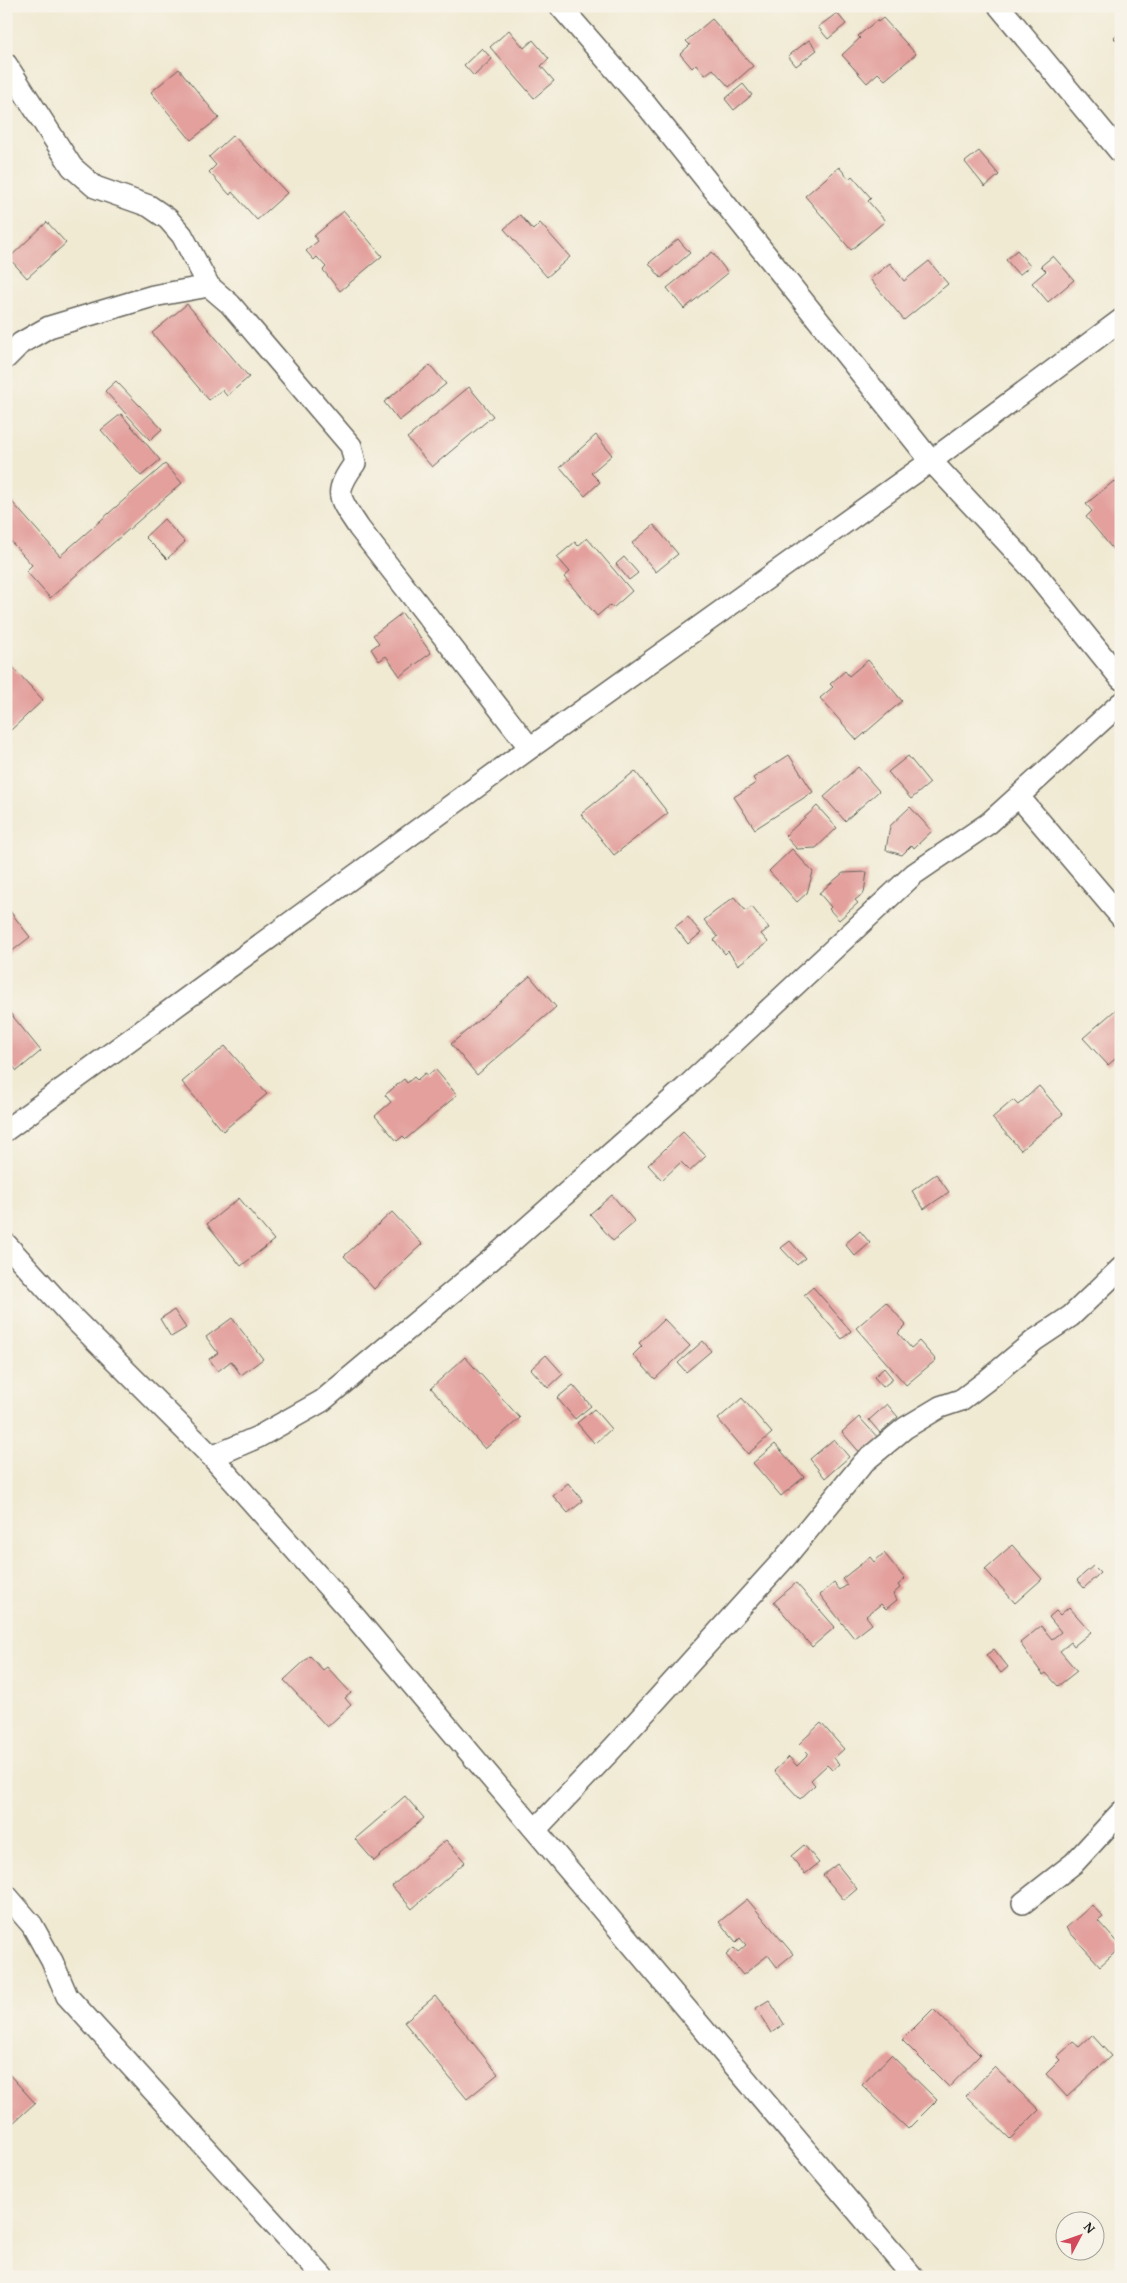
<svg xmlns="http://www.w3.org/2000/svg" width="1127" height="2283" viewBox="0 0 1127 2283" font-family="'Gentium Book Plus',serif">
  <rect width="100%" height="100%" fill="#f7f3e8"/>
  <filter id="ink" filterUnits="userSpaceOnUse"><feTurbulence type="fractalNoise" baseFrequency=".02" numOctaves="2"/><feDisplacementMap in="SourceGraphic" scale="10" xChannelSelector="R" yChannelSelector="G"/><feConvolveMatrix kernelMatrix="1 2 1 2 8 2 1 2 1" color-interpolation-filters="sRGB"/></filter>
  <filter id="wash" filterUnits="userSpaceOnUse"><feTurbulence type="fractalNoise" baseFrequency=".0096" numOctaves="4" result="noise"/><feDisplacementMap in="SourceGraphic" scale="20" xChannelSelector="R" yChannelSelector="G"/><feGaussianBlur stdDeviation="1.12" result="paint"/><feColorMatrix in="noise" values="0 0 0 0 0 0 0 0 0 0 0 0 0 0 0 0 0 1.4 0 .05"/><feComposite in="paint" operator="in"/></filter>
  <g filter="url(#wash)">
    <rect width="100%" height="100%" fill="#f0ead3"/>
    <g id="blocks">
      <!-- building -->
      <path fill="#e3a09d" d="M 837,13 L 846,24 L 828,39 L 818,27 Z
        M 883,18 L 916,54 L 885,80 L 878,73 L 867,83 L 842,55 L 860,38 L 858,36 L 877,20 L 878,22 Z
        M 712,19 L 753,66 L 729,87 L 713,69 L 705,75 L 696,64 L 692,68 L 680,54 L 690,45 L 686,41 Z
        M 509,30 L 524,48 L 533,40 L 549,59 L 541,66 L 554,81 L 534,98 L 490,47 Z
        M 1121,32 L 1121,46 L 1114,38 Z
        M 809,40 L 817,50 L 796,66 L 788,56 Z
        M 482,48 L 492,59 L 474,76 L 464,65 Z
        M 179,69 L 219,118 L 191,140 L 151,92 Z
        M 743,84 L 752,95 L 734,110 L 725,99 Z
        M 233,135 L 287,193 L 257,220 L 232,192 L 230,195 L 209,172 L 216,165 L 209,157 Z
        M 979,151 L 999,175 L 985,187 L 965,162 Z
        M 839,167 L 849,179 L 852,176 L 871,198 L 868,201 L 885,221 L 851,250 L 805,196 Z
        M 344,211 L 382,256 L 340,291 L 323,270 L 326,267 L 317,257 L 314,260 L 306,251 L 318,241 L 314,236 Z
        M 520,215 L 533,230 L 540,223 L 570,257 L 547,277 L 504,229 Z
        M 47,222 L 66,243 L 27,278 L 9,258 Z
        M 678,239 L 690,253 L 661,278 L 649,263 Z
        M 1017,250 L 1030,266 L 1019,275 L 1006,260 Z
        M 712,252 L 728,273 L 684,309 L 667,288 Z
        M 1053,256 L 1074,280 L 1048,302 L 1032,283 L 1046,271 L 1041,266 Z
        M 929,261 L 948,284 L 904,320 L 870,279 L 890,263 L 904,281 Z
        M 187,304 L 249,377 L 227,396 L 222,390 L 209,400 L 152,333 Z
        M 430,365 L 446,384 L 399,421 L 384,402 Z
        M 116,381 L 162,429 L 150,440 L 105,391 Z
        M 469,387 L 493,416 L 432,467 L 407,438 Z
        M 121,414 L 160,460 L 141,476 L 101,430 Z
        M 596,435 L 612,455 L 591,473 L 600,482 L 585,496 L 560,467 Z
        M 165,464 L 182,483 L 50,598 L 26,571 L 32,565 L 6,536 L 6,495 L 60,556 Z
        M 1114,481 L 1121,488 L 1121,559 L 1086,517 L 1092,511 L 1086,504 Z
        M 164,519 L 185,542 L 167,559 L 145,537 Z
        M 654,525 L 678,554 L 656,572 L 632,543 Z
        M 587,538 L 632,591 L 613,608 L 610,605 L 597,616 L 564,577 L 570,572 L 557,557 L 575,542 L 578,546 Z
        M 624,557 L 638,573 L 629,580 L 616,564 Z
        M 402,613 L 431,653 L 400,676 L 386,656 L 379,661 L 371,649 L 379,643 L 373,635 Z
        M 868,660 L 902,701 L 857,740 L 820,698 L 833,687 L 830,684 L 845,671 L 849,676 Z
        M 8,662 L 43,700 L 11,730 L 6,724 L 6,664 Z
        M 789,755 L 813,792 L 755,829 L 734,797 L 756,783 L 753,778 Z
        M 908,756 L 930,783 L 911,799 L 888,772 Z
        M 858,767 L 879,791 L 845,821 L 824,797 Z
        M 635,771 L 668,813 L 614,855 L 581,814 Z
        M 817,806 L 837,828 L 816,848 L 797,849 L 785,836 Z
        M 910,807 L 932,831 L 914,848 L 912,845 L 902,855 L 886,850 L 890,826 Z
        M 792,849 L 813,872 L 807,893 L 797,902 L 769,871 Z
        M 867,872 L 864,893 L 855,900 L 858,903 L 839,920 L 829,909 L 831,907 L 819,893 L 843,873 Z
        M 734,897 L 746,911 L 752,907 L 769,928 L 761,934 L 768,942 L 738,965 L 728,951 L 725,954 L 714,940 L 718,937 L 704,920 Z
        M 6,906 L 30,937 L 6,956 Z
        M 688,917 L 701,933 L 688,944 L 675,927 Z
        M 530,976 L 556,1007 L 477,1075 L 451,1044 Z
        M 1121,1005 L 1121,1054 L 1108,1065 L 1083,1038 Z
        M 6,1008 L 41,1051 L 17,1071 L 6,1058 Z
        M 225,1046 L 267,1094 L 223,1131 L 182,1082 Z
        M 435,1069 L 457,1095 L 406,1139 L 403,1136 L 397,1141 L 375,1116 L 391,1102 L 385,1095 L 404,1079 L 407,1083 L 414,1077 L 417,1080 L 425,1073 L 428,1075 Z
        M 1039,1086 L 1063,1114 L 1021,1150 L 992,1118 L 1013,1100 L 1018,1105 Z
        M 683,1132 L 706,1156 L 690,1171 L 681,1162 L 662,1180 L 648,1165 Z
        M 936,1174 L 949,1192 L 924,1209 L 912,1191 Z
        M 612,1195 L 635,1222 L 613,1241 L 590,1214 Z
        M 239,1198 L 274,1240 L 241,1266 L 207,1224 Z
        M 392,1212 L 422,1244 L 374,1289 L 344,1256 Z
        M 860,1231 L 870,1243 L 855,1256 L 845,1244 Z
        M 790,1241 L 805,1258 L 797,1265 L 781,1248 Z
        M 813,1287 L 851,1331 L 842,1339 L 804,1295 Z
        M 886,1302 L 906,1325 L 898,1333 L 911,1348 L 919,1341 L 936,1360 L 906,1385 L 856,1328 Z
        M 174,1310 L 186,1328 L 171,1337 L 160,1319 Z
        M 232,1318 L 263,1359 L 241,1375 L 231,1361 L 218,1371 L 209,1359 L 218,1353 L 206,1337 Z
        M 664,1319 L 690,1346 L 655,1379 L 633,1355 L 642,1346 L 639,1343 Z
        M 703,1341 L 711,1351 L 686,1372 L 678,1363 Z
        M 546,1355 L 563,1374 L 548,1388 L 531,1369 Z
        M 465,1357 L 520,1418 L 485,1449 L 431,1388 Z
        M 884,1368 L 893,1379 L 883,1387 L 874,1377 Z
        M 573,1385 L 591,1406 L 575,1419 L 557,1398 Z
        M 742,1398 L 772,1433 L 748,1454 L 718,1419 Z
        M 887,1404 L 898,1417 L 880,1433 L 869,1420 Z
        M 594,1409 L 611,1429 L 595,1444 L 577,1423 Z
        M 859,1417 L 880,1440 L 862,1455 L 842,1432 Z
        M 834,1439 L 849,1457 L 825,1478 L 810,1459 Z
        M 775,1444 L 804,1477 L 781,1496 L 753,1463 Z
        M 568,1483 L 583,1501 L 568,1513 L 553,1496 Z
        M 1012,1545 L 1042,1579 L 1015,1603 L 985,1569 Z
        M 884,1553 L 905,1579 L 898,1585 L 900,1588 L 893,1594 L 897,1600 L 886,1609 L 881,1604 L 866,1616 L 872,1624 L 854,1638 L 820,1595 L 834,1583 L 840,1590 L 847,1585 L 842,1579 L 870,1557 L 874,1562 Z
        M 1093,1566 L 1100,1573 L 1084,1588 L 1077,1580 Z
        M 796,1583 L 835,1627 L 812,1647 L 774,1602 Z
        M 1069,1607 L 1091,1632 L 1074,1646 L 1071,1642 L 1060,1651 L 1077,1671 L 1058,1686 L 1046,1673 L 1043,1675 L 1020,1643 L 1041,1626 L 1052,1639 L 1061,1632 L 1049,1617 L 1056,1611 L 1060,1615 Z
        M 994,1649 L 1008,1667 L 1001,1673 L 986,1655 Z
        M 310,1656 L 323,1670 L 327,1667 L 351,1693 L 345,1698 L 351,1705 L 327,1727 L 284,1680 Z
        M 821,1723 L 844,1749 L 834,1758 L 839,1764 L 832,1770 L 827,1765 L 811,1780 L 815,1785 L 800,1799 L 774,1771 L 789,1757 L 797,1766 L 809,1754 L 799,1744 Z
        M 405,1796 L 424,1818 L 374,1861 L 355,1839 Z
        M 446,1840 L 465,1862 L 412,1909 L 392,1886 Z
        M 804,1845 L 819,1863 L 805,1874 L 791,1856 Z
        M 837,1864 L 857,1889 L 844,1900 L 823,1875 Z
        M 747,1899 L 793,1954 L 777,1967 L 768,1955 L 743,1975 L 726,1955 L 734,1948 L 738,1952 L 746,1945 L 740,1938 L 736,1942 L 719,1922 Z
        M 1092,1905 L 1103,1917 L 1098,1921 L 1121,1947 L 1100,1966 L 1066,1928 Z
        M 435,1996 L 498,2074 L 467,2099 L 404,2022 Z
        M 769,2000 L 784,2024 L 771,2033 L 756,2008 Z
        M 933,2009 L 980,2055 L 949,2087 L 902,2040 Z
        M 1092,2035 L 1111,2056 L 1067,2097 L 1046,2074 L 1060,2060 L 1057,2057 L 1073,2042 L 1079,2047 Z
        M 891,2055 L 937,2100 L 908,2129 L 862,2085 Z
        M 994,2067 L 1039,2110 L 1010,2139 L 966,2096 Z
        M 6,2071 L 35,2103 L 13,2123 L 6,2116 Z"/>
    </g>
  </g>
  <g filter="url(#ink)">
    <use href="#blocks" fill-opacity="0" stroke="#66645c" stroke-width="1"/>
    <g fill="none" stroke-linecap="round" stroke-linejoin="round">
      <!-- street casing -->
      <g stroke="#66645c" stroke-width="24">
        <path id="street" d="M 560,6 L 647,106 L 931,461 L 1033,570 L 1121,679
          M 999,6 L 1121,153
          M 6,64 L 72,167 L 95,187 L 149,206 L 168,219 L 182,235 L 209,286 L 230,304 L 351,446 L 355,463 C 332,495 339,497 359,528 L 530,748
          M 6,358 L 21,343 L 49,327 L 153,296 L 209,286
          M 1019,797 L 1121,917
          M 6,1130 L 530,748 L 931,461 L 1121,320
          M 6,1244 L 72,1317 L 212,1457 L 355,1617 L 913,2277
          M 212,1457 L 258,1437 L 322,1401 L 493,1258 L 686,1087 L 914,874 L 989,823 L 1121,703
          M 536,1829 L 613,1748 L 784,1559 L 864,1462 L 905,1428 L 940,1407 L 961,1400 L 986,1381 L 1035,1340 L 1071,1316 L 1121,1268
          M 6,1895 L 32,1925 L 52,1961 L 67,1996 L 323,2277
          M 1023,1903 L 1074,1863 L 1121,1812"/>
      </g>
      <!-- street -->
      <use href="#street" stroke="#fff" stroke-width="21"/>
    </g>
  </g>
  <!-- margin -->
  <rect width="1127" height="2283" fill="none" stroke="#f7f3e8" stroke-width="25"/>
  <!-- north arrow -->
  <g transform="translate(1080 2236) rotate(49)"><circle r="24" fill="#f7f3e8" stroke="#9f9d96"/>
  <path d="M0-4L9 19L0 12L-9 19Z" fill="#d1495b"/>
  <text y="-8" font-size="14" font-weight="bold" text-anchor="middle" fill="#1c1c1c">N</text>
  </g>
</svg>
